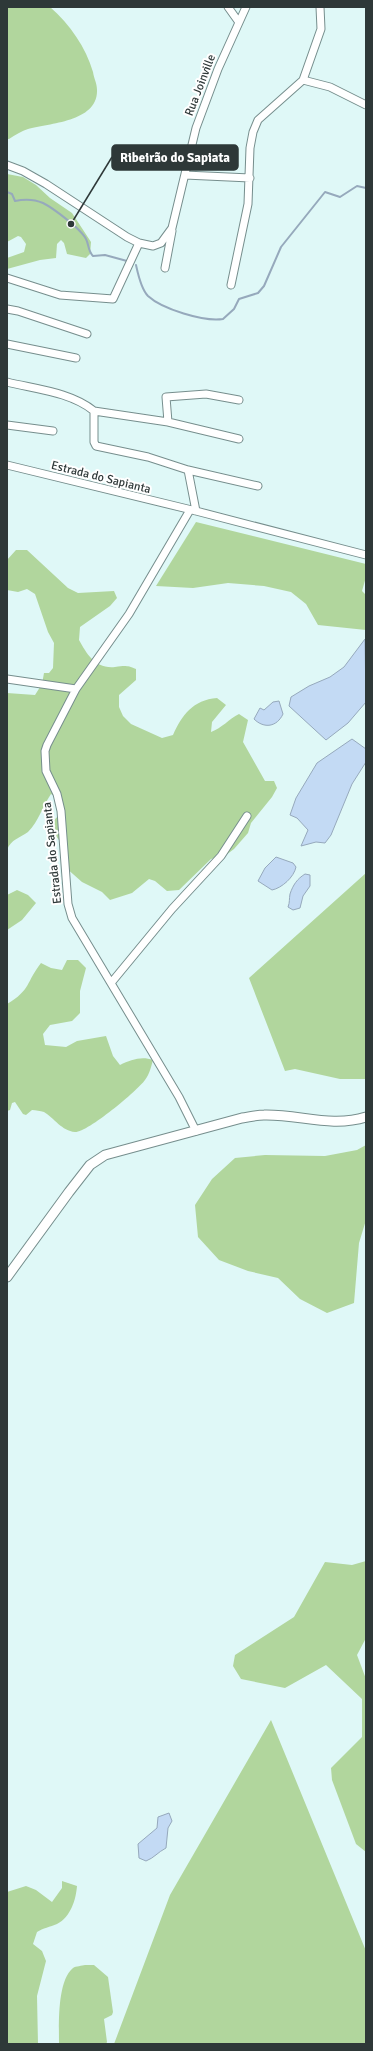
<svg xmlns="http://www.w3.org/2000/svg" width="373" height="2051" viewBox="0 0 373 2051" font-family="Signika,sans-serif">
  <rect width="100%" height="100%" fill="#dff8f7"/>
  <!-- green -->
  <path fill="#b1d69d" d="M 7,7 L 50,7 C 70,24 86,48 93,72 C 94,79 97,83 97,90 C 98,122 49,123 28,129 C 22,131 15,135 9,139 L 7,139 Z
    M 7,174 L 23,177 L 36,185 L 50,198 L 72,213 L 91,242 L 90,254 L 86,258 L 67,254 L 64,243 L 61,240 L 57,244 L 56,258 L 40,260 L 7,269 L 7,258 L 24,252 L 26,244 L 21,237 L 18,236 L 7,242 Z
    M 196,522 L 366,564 L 366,577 L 362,591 L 366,595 L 366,630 L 318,625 L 306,604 L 291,592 L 264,586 L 228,583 L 193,588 L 156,586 Z
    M 16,550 L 27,550 L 68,588 L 78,593 L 114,591 L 117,598 L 110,606 L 80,627 L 79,640 C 87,654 95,669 115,667 C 125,666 126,665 136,669 L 136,680 L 119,695 L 119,707 L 123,716 L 131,724 L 162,738 L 173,735 C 182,715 193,700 217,698 L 226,705 L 212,722 L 211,732 C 222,728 229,719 239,714 L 248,720 L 243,742 L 265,781 L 274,781 L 277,788 L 272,797 L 251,823 L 248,833 L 234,849 L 226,855 L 211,859 L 179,890 L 167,891 L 155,881 L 149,879 L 132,893 L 110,900 L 102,892 L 82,882 L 65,867 L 63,846 L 50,827 L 56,818 L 64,811 L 61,800 L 51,794 C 42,807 39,821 28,832 C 20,838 11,839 7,850 L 7,693 L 35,695 L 42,684 L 44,673 L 49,673 L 53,668 L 54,643 L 48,632 L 35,594 L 27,589 L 18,592 L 7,590 L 7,560 Z
    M 366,873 L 366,1079 L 340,1079 L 295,1069 L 285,1071 L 249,978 Z
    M 17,890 L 28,895 L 36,903 L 22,920 L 7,930 L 7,895 Z
    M 67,960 L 78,960 L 86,968 L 80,991 L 80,1013 L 72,1021 L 50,1025 L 43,1034 L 45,1045 L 66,1047 L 77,1041 L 106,1036 L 113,1056 L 120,1065 C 131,1060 141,1056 153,1060 C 151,1067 150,1073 145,1080 C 137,1091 87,1133 75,1132 C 62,1131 54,1118 44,1112 C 40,1111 36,1110 32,1110 L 26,1115 L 23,1114 L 15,1102 L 12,1103 L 10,1110 L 7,1111 L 7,1004 C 31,990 26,982 41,963 L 51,968 L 62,970 Z
    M 366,1145 L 366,1220 L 359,1243 L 354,1303 L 327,1313 L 300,1299 L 278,1278 L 248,1271 L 219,1260 L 198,1237 L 195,1205 L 212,1179 L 235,1158 L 265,1155 L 325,1156 L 357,1150 Z
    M 366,1561 L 366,1638 L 357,1655 L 366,1679 L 366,1852 L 356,1844 L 332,1780 L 331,1768 L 362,1737 L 362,1699 L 326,1665 L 285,1688 L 241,1679 L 233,1666 L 235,1655 L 294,1617 L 325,1562 L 352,1565 Z
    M 271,1720 L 366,1951 L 366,2044 L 114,2044 L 170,1895 Z
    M 62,1881 L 77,1886 C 76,1899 71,1917 57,1924 C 50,1927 43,1928 37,1932 L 33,1944 L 42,1951 L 46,1961 L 37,1996 L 38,2044 L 7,2044 L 7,1892 L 26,1886 L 36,1890 L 52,1902 L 62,1888 Z
    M 85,1965 L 94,1965 L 108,1977 L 113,2012 L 112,2015 L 104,2019 L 107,2042 L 106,2044 L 59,2044 C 59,2025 57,1981 73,1968 C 76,1966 82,1966 85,1965 Z"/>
  <!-- water -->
  <path fill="#c3daf4" stroke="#96a9bc" d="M 365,639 L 366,702 L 348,723 L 326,740 L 289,706 L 291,697 L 309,686 L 330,677 L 344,667 Z
    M 279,701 L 283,714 C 277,727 264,729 254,719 L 260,708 L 264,710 L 273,702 Z
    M 352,739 L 366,749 L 366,762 L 352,784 L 331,835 L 325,843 L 316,842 L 301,846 L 308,830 L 297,818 L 290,815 L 296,798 L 317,763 Z
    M 276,857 L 293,863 L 296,867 C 294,877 282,888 272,890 L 258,881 L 265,868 Z
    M 305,874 L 310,875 L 310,886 L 303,896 L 300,908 L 293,910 L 288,907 C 290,902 289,899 290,894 C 293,885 297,879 305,874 Z
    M 169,1813 L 172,1821 L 168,1828 L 166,1848 C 158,1852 154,1858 146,1861 L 139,1858 L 138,1844 L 157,1828 L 158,1817 Z"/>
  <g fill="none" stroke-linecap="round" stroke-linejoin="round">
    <!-- stream -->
    <path stroke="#96a9bc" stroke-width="2" d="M 7,192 L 12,194 L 15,201 C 24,199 34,199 43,203 C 53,208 81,229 86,239 C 89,245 88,251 93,256 L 105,255 L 127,261
      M 136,265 C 138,274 141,289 148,296 C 162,309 204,322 223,319 L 234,309 L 239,299 L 258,293 L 264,286 L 281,247 L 325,192 L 340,197 L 357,186 L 366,188"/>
    <!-- minor casing -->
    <g stroke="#768e8d" stroke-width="9">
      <path id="minor" d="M 228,7 L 238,21
        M 303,80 L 330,87 L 366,105
        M 7,165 L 23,171 L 46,184 L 127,237 L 139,243 L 153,246 L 161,243 L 172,228 L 196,128 L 218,69 L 246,7
        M 185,175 L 250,178
        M 165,268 L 172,231
        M 7,278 L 60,295 L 113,299 L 139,243
        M 231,285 L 248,204 L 250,148 L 253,132 L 258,120 L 303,80 L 321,29 L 320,7
        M 7,309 L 18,311 L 87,334
        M 7,344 L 76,358
        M 7,382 C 35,389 71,392 94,411 L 94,442 L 96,446 L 148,457 L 188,470 L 258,486
        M 94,411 L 168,422 L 239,439
        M 168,422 L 166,397 L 206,394 L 239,400
        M 7,425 L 53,431
        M 7,465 L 196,511 L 366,555
        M 188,470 L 196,511
        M 190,510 L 129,614 L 76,689 L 47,745 L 45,751 L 46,771 L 57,794 L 61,811 L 68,904 L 72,918 L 179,1097 L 196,1131
        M 7,679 L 76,689
        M 111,983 L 172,909 L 221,856 L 247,816"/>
    </g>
    <!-- major casing -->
    <g stroke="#768e8d" stroke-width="11">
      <path id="major" d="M 7,1277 L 69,1192 L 90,1165 L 105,1155 L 242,1118 C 249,1117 257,1115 264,1115 C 299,1114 331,1128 366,1117"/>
    </g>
    <!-- minor -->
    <use href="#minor" stroke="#fff" stroke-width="7"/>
    <!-- major -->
    <use href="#major" stroke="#fff" stroke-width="9"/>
  </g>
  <g text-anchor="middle" stroke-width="4" stroke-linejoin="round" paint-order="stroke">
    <!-- street labels -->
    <g font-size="12" fill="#2e3838" stroke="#fff">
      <text transform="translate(200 85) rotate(-69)" y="4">Rua Joinville</text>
      <text transform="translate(101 477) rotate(14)" y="4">Estrada do Sapianta</text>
      <text transform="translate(52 853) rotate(-96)" y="4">Estrada do Sapianta</text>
    </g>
  </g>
  <!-- callouts -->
  <path fill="none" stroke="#2e3838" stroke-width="1.5" d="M71 224L112 157"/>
  <circle fill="#2e3838" stroke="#fff" stroke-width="1.5" cx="71" cy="224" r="4"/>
  <rect fill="#2e3838" stroke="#2e3838" stroke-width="1.5" x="112" y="145" width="126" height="25" rx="4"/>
  <g font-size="13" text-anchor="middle" font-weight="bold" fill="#fff">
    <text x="175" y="162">Ribeirão do Sapiata</text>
  </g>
  <!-- border -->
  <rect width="373" height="2051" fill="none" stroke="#2e3838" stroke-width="16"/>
</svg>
